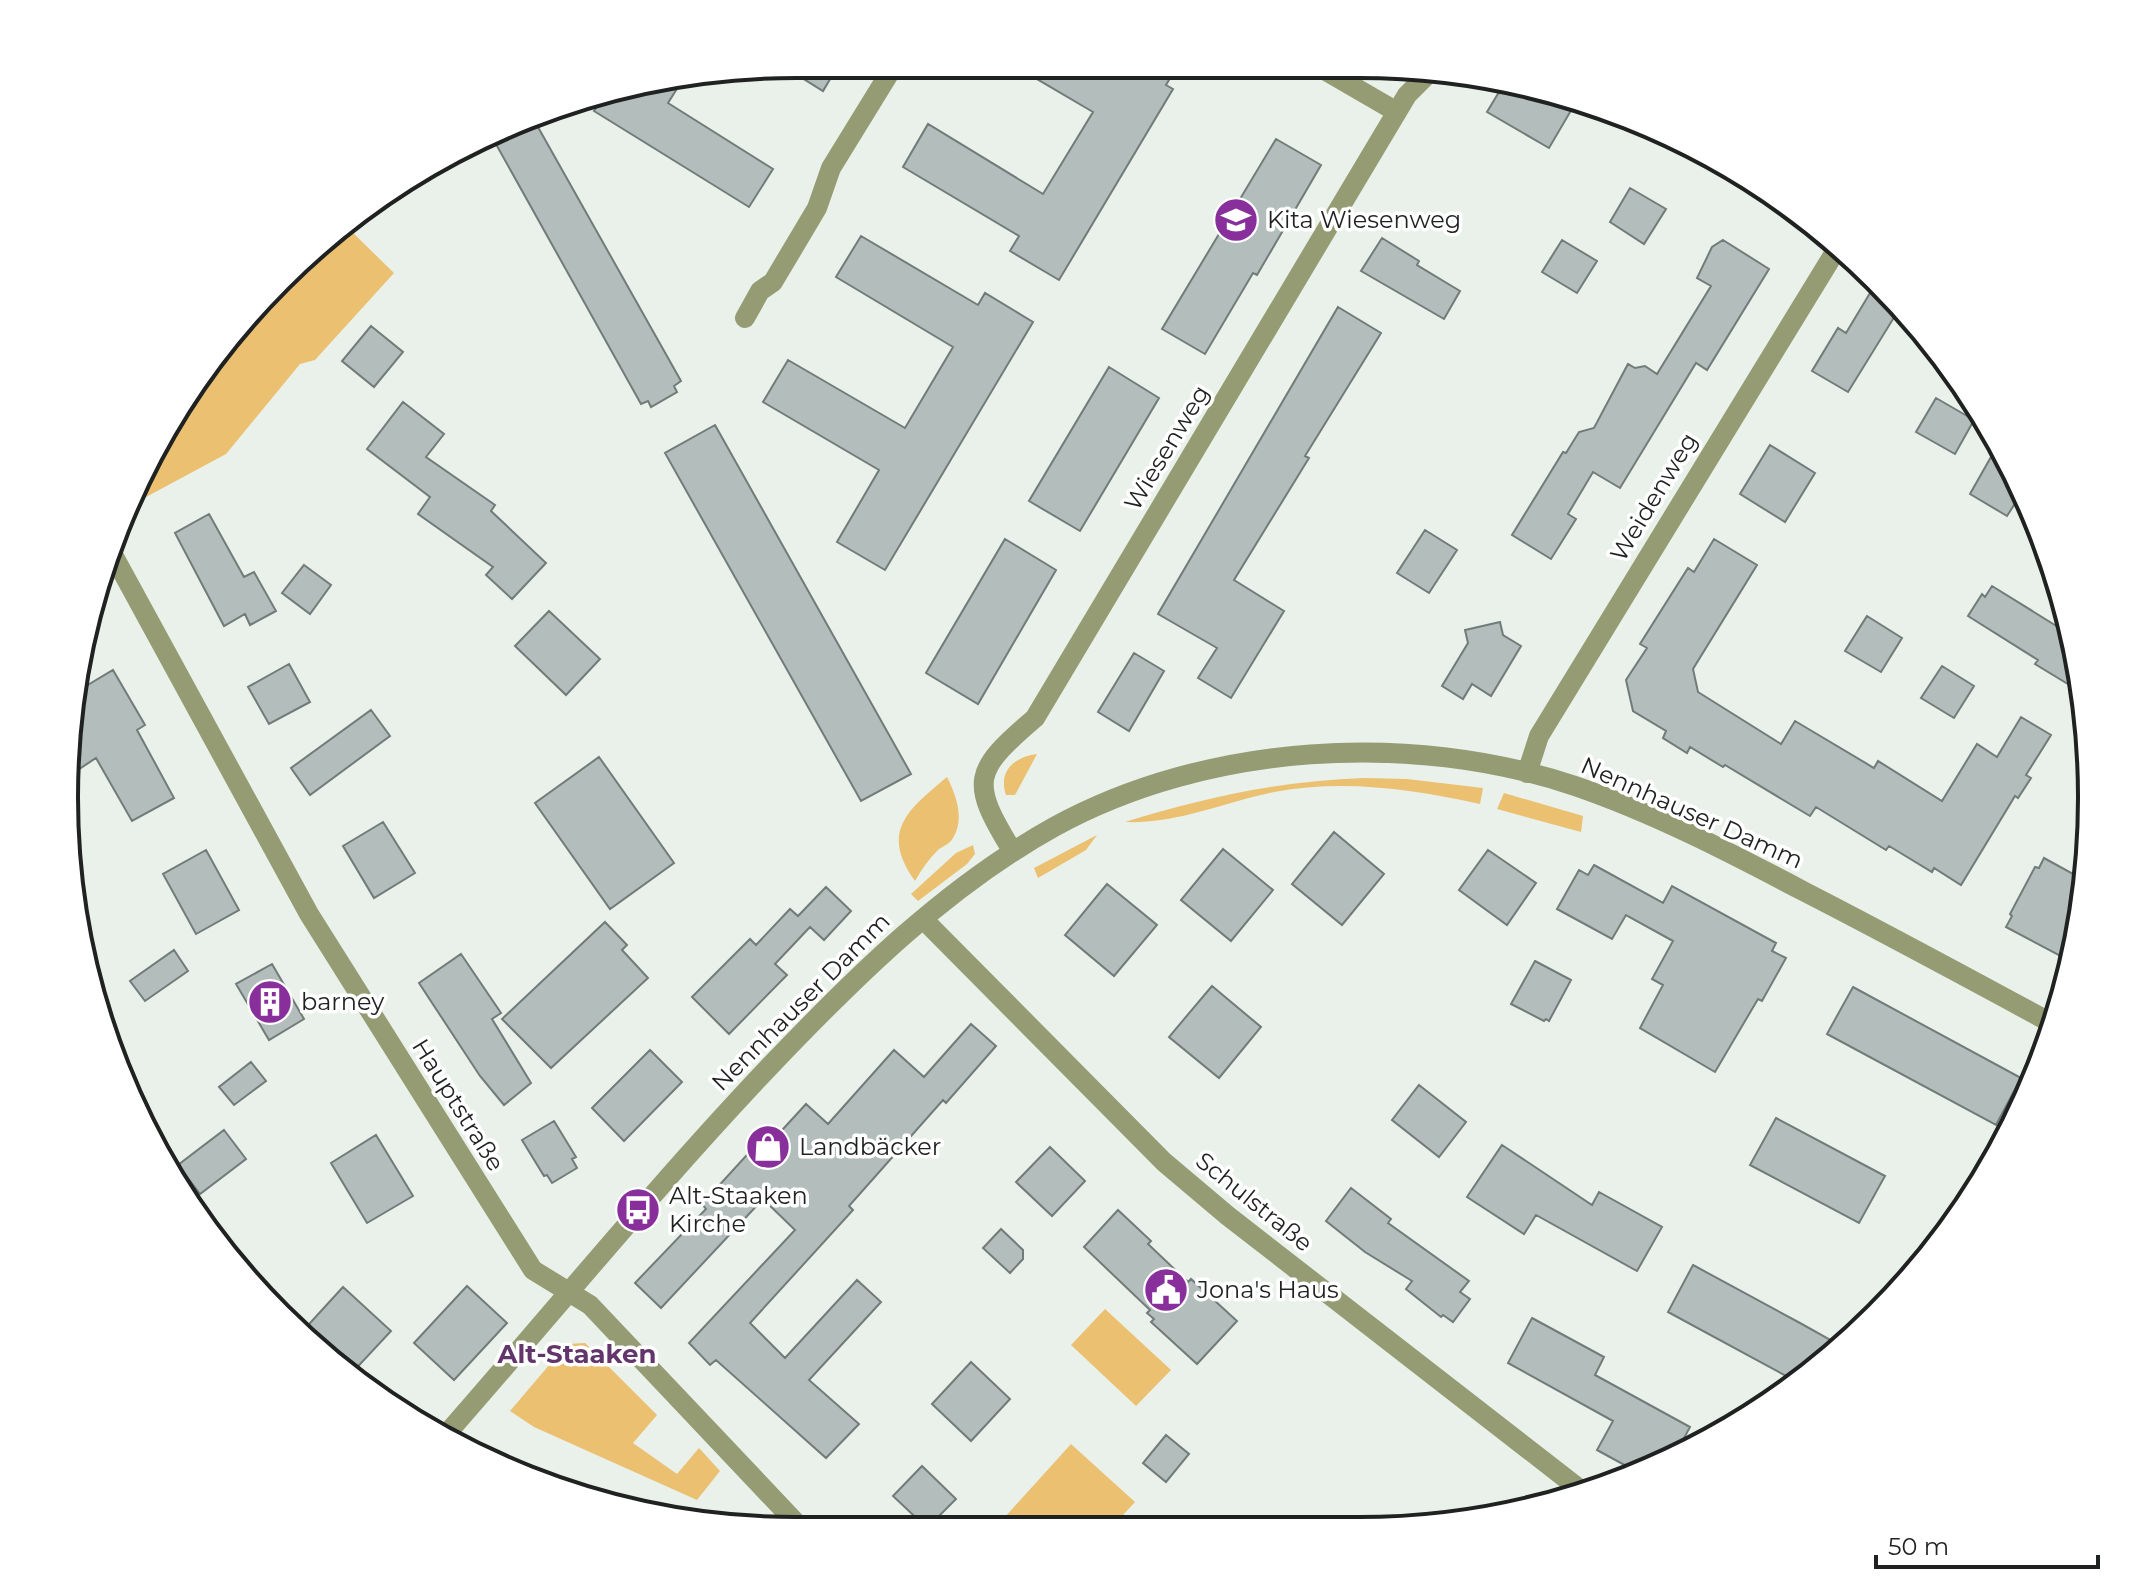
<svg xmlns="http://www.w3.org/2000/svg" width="2156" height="1595" viewBox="0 0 2156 1595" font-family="Montserrat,sans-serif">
  <rect width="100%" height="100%" fill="#e9f1ea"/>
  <!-- green -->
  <path fill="#ebc070" d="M 347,227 L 394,273 L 315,360 L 300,364 L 226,454 L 133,504 L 131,500 L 140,473 L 275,284 Z
    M 1037,754 L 1015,795 L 1006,795 C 998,771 1014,757 1037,754 Z
    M 947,777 C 956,795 965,819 953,838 C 950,844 943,846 938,850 C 929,859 921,870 915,881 C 879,831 909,809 947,777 Z
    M 1364,778 L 1407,779 L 1483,788 L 1480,804 C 1412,789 1343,779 1274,792 C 1224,802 1177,824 1125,822 C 1206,797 1279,781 1364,778 Z
    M 1504,793 L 1583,816 L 1581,832 L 1497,809 Z
    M 1097,835 L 1086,850 L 1038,878 L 1034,868 Z
    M 973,845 L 975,854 L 967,864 L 918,901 L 911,894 L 956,853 Z
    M 1105,1309 L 1171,1370 L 1136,1406 L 1071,1345 Z
    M 585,1343 L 657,1415 L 633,1443 L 677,1474 L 699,1448 L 720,1471 L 697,1500 L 534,1427 L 510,1411 L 567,1344 Z
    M 1071,1444 L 1135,1502 L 1112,1527 L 995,1528 Z"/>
  <!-- building -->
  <path fill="#b3bebc" stroke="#717b79" stroke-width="2" d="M 798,64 L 839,64 L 823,91 L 783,66 Z
    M 1013,65 L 1178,65 L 1166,85 L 1173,89 L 1059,280 L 1010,251 L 1019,236 L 903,167 L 928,124 L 1043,194 L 1093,112 Z
    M 683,79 L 668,103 L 773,169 L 749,207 L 594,111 L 608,89 Z
    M 1505,82 L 1524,93 L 1528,86 L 1548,89 L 1576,102 L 1549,148 L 1487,112 Z
    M 534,120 L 681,381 L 674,386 L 677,392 L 651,407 L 648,401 L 641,404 L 492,137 Z
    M 1276,139 L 1321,165 L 1257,275 L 1253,273 L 1205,354 L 1162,329 Z
    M 1630,188 L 1666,209 L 1644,244 L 1610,222 Z
    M 861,236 L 978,305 L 985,293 L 1033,322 L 885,570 L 837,542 L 879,470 L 763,402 L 788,360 L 905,428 L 953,347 L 836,277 Z
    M 1382,238 L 1419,261 L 1417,265 L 1460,291 L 1444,319 L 1361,271 Z
    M 1562,240 L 1597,261 L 1577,293 L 1542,272 Z
    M 1723,240 L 1769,269 L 1707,370 L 1696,363 L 1620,488 L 1593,472 L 1568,514 L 1576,519 L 1551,559 L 1512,535 L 1563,452 L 1566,453 L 1579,432 L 1594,428 L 1628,364 L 1635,368 L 1645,366 L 1657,374 L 1711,286 L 1697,278 L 1712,247 Z
    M 1873,288 L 1898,311 L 1848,392 L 1812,371 L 1838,328 L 1846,333 Z
    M 1338,307 L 1381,333 L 1305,456 L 1309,458 L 1234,580 L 1284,611 L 1231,698 L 1198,678 L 1217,648 L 1158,614 Z
    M 371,326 L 403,352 L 374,387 L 342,361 Z
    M 1109,367 L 1159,398 L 1080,531 L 1029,501 Z
    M 1936,398 L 1974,420 L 1955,454 L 1916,432 Z
    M 403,402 L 444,434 L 426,457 L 495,505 L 491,511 L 546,563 L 512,599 L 486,575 L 493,567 L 418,514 L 430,497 L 367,449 Z
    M 715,425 L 911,774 L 861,801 L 665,453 Z
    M 1770,445 L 1815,473 L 1785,522 L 1740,494 Z
    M 1991,457 L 2015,472 L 2023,491 L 2007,516 L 1970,494 Z
    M 209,514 L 244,577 L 254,572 L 276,611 L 250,625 L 245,614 L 224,626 L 175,533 Z
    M 1425,530 L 1457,550 L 1429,593 L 1397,573 Z
    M 1005,539 L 1056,570 L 978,704 L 926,673 Z
    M 1714,539 L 1757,565 L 1693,669 L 1698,692 L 1781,744 L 1795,721 L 1874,768 L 1878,761 L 1942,801 L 1977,744 L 1997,757 L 2021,717 L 2051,735 L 2026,775 L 2031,778 L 2018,798 L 2015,796 L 1961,885 L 1934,868 L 1932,872 L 1889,846 L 1886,850 L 1816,807 L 1810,816 L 1725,765 L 1723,767 L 1690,747 L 1687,753 L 1663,738 L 1666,731 L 1633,711 L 1626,680 L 1647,648 L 1640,644 L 1688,568 L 1694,572 Z
    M 304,565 L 331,585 L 310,614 L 282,593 Z
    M 1992,586 L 2071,635 L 2081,692 L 2035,664 L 2038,660 L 1968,616 L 1982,594 L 1985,597 Z
    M 549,611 L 600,659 L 566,695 L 515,646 Z
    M 1867,616 L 1902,638 L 1881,672 L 1845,651 Z
    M 1500,622 L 1503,635 L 1521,646 L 1491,696 L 1472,684 L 1463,699 L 1442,686 L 1468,643 L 1465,630 Z
    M 1134,653 L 1164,671 L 1129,731 L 1098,712 Z
    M 289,664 L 310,702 L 269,724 L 248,687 Z
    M 1942,666 L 1974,686 L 1954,718 L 1921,698 Z
    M 113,670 L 145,725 L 137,730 L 174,798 L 132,821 L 96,758 L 70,775 L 74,719 L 83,714 L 75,700 L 76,692 Z
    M 371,710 L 390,736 L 310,795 L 291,768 Z
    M 599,757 L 674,863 L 610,909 L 535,803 Z
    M 383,822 L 415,873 L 374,898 L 343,846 Z
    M 1334,832 L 1384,874 L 1342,925 L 1292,884 Z
    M 1223,849 L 1273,890 L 1231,941 L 1181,900 Z
    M 206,850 L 239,910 L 196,934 L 163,874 Z
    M 1488,850 L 1536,883 L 1507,925 L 1459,890 Z
    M 2044,858 L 2086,881 L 2086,894 L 2070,961 L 2006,927 L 2012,916 L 2010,914 L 2035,867 L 2039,868 Z
    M 1594,865 L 1663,903 L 1672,886 L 1776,943 L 1772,951 L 1786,958 L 1762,1001 L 1758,999 L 1715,1072 L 1640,1028 L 1663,985 L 1652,979 L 1673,941 L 1626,915 L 1612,939 L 1557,909 L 1579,870 L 1588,875 Z
    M 1107,884 L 1157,925 L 1114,976 L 1065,935 Z
    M 826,887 L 851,911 L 824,940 L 810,927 L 775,964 L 787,975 L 729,1034 L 692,997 L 750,939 L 756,945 L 790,909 L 798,916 Z
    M 605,922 L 627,945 L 622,950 L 648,978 L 551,1068 L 502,1019 Z
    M 174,950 L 188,971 L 145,1001 L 130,981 Z
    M 461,954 L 501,1013 L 492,1019 L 531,1083 L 504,1105 L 480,1076 L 419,983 Z
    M 1535,961 L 1571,980 L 1549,1021 L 1546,1019 L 1544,1021 L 1511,1004 Z
    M 272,964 L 304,1019 L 269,1040 L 236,984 Z
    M 1212,986 L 1261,1027 L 1219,1078 L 1169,1037 Z
    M 1853,987 L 2021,1078 L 1996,1125 L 1827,1034 Z
    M 971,1024 L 996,1046 L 946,1103 L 943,1100 L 849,1206 L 853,1210 L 750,1323 L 785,1358 L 857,1280 L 881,1302 L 809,1380 L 859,1424 L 826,1458 L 716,1360 L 710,1365 L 689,1343 L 795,1230 L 763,1199 L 661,1308 L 635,1283 L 706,1209 L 702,1204 L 766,1134 L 773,1140 L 806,1104 L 828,1124 L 894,1050 L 924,1077 Z
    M 650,1050 L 682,1082 L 624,1141 L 592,1108 Z
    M 251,1062 L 266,1081 L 234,1105 L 219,1087 Z
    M 1419,1085 L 1466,1122 L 1439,1157 L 1392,1120 Z
    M 1776,1118 L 1885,1176 L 1859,1223 L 1750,1165 Z
    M 554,1121 L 576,1157 L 572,1159 L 577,1168 L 552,1183 L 547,1175 L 544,1176 L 522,1140 Z
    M 224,1130 L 246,1159 L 200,1194 L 178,1165 Z
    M 376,1135 L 413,1196 L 367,1223 L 331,1163 Z
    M 1502,1145 L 1592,1205 L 1599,1192 L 1662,1227 L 1637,1271 L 1536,1215 L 1524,1234 L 1467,1197 Z
    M 1050,1147 L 1085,1181 L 1052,1216 L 1016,1182 Z
    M 1351,1188 L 1391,1219 L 1388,1223 L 1469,1281 L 1460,1292 L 1470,1299 L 1453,1322 L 1443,1315 L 1441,1317 L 1406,1289 L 1412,1281 L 1365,1252 L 1326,1221 Z
    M 1118,1210 L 1151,1241 L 1148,1244 L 1188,1282 L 1191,1279 L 1237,1321 L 1197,1364 L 1151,1322 L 1154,1319 L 1147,1313 L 1150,1310 L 1084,1247 Z
    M 1001,1229 L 1023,1250 L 1023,1259 L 1010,1273 L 983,1248 Z
    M 1693,1265 L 1800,1323 L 1841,1346 L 1799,1383 L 1668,1312 Z
    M 467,1286 L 507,1323 L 454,1380 L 414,1343 Z
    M 343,1287 L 391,1331 L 350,1375 L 314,1349 L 300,1334 Z
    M 1532,1318 L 1604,1357 L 1595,1375 L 1690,1427 L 1675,1455 L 1641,1474 L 1597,1450 L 1613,1421 L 1508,1363 Z
    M 971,1362 L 1010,1399 L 971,1441 L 932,1404 Z
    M 1166,1435 L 1189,1454 L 1166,1482 L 1143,1463 Z
    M 922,1466 L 956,1499 L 927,1528 L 893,1496 Z"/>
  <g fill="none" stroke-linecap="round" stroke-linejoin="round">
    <!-- minor -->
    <path stroke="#959c74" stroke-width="20" d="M 1316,65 L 1397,112
      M 745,318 L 760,291 L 773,282 L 817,208 L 831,168 L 895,64
      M 112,553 L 309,914 L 533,1270 L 590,1305 L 802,1529
      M 1527,773 L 1539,736 L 1835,252
      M 1013,852 C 969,781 973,771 1035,718 L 1407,95 L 1432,70
      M 923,919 L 1164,1162 L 1228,1216 L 1582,1491
      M 443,1438 C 552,1314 657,1185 771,1065 C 856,976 946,887 1054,827 C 1207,743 1411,731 1575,786 C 1654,813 1731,853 1805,892 C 1889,935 1972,980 2055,1025"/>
  </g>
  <!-- icons -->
  <defs>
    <g id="school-disc" transform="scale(2.3)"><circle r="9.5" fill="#882f9b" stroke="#fff"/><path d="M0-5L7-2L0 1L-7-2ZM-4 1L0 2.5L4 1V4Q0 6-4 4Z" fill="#fff"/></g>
    <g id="building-disc" transform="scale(2.3)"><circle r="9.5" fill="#882f9b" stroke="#fff"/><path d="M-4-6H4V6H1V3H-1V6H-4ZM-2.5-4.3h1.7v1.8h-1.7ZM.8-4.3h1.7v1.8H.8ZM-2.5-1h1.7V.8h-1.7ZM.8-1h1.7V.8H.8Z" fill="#fff"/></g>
    <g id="shop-disc" transform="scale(2.3)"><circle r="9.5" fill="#882f9b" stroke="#fff"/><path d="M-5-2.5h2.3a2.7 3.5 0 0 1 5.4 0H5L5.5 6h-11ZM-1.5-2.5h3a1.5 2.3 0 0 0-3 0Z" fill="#fff"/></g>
    <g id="bus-disc" transform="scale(2.3)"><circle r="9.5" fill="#882f9b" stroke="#fff"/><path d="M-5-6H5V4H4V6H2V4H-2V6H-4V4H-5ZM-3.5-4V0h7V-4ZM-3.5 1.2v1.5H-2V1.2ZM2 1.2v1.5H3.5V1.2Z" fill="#fff"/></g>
    <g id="civic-disc" transform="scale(2.3)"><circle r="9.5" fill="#882f9b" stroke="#fff"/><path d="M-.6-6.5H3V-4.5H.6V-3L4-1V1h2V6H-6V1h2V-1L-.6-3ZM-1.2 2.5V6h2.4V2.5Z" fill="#fff"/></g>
  </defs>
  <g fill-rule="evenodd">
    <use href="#school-disc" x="1236" y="220"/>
    <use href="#building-disc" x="270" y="1002"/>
    <use href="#shop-disc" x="768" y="1147"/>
    <use href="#bus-disc" x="638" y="1210"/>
    <use href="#civic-disc" x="1166" y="1290"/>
  </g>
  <g text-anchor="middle" stroke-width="7" stroke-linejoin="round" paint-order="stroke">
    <!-- poi labels -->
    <g font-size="24" fill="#1f2220" stroke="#fff" text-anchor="start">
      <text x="1267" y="228">Kita Wiesenweg</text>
      <text x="301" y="1010">barney</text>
      <text x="799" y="1155">Landbäcker</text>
      <text x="669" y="1204">Alt-Staaken<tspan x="669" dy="28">Kirche</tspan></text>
      <text x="1197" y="1298">Jona's Haus</text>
    </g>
    <!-- street labels -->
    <g font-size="24" fill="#1f2220" stroke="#fff">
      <text transform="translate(1167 448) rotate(-59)" y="8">Wiesenweg</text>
      <text transform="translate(1654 497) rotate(-59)" y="8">Weidenweg</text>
      <text transform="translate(1692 813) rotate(24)" y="8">Nennhauser Damm</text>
      <text transform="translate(801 1002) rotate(-45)" y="8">Nennhauser Damm</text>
      <text transform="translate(458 1105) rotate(58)" y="8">Hauptstraße</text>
      <text transform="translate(1254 1202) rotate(39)" y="8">Schulstraße</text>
    </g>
    <!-- neighbourhood labels -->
    <g font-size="26" font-weight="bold" fill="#62366b" stroke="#fff">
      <text x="577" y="1363">Alt-Staaken</text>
    </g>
  </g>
  <!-- crop -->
  <path d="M0 0H2156V1595H0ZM797 78H1359A719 719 0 0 1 2078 797V798A719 719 0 0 1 1359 1517H797A719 719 0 0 1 78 798V797A719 719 0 0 1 797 78Z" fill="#fff" fill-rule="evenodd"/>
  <path fill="none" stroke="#1f2220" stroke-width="4" d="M797 78H1359A719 719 0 0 1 2078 797V798A719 719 0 0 1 1359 1517H797A719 719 0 0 1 78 798V797A719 719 0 0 1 797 78Z"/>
  <!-- scale -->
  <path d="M1876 1555v12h222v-12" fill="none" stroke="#1f2220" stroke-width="4"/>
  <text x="1888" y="1555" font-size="24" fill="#1f2220" stroke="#ffffff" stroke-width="6" paint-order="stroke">50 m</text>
</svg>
